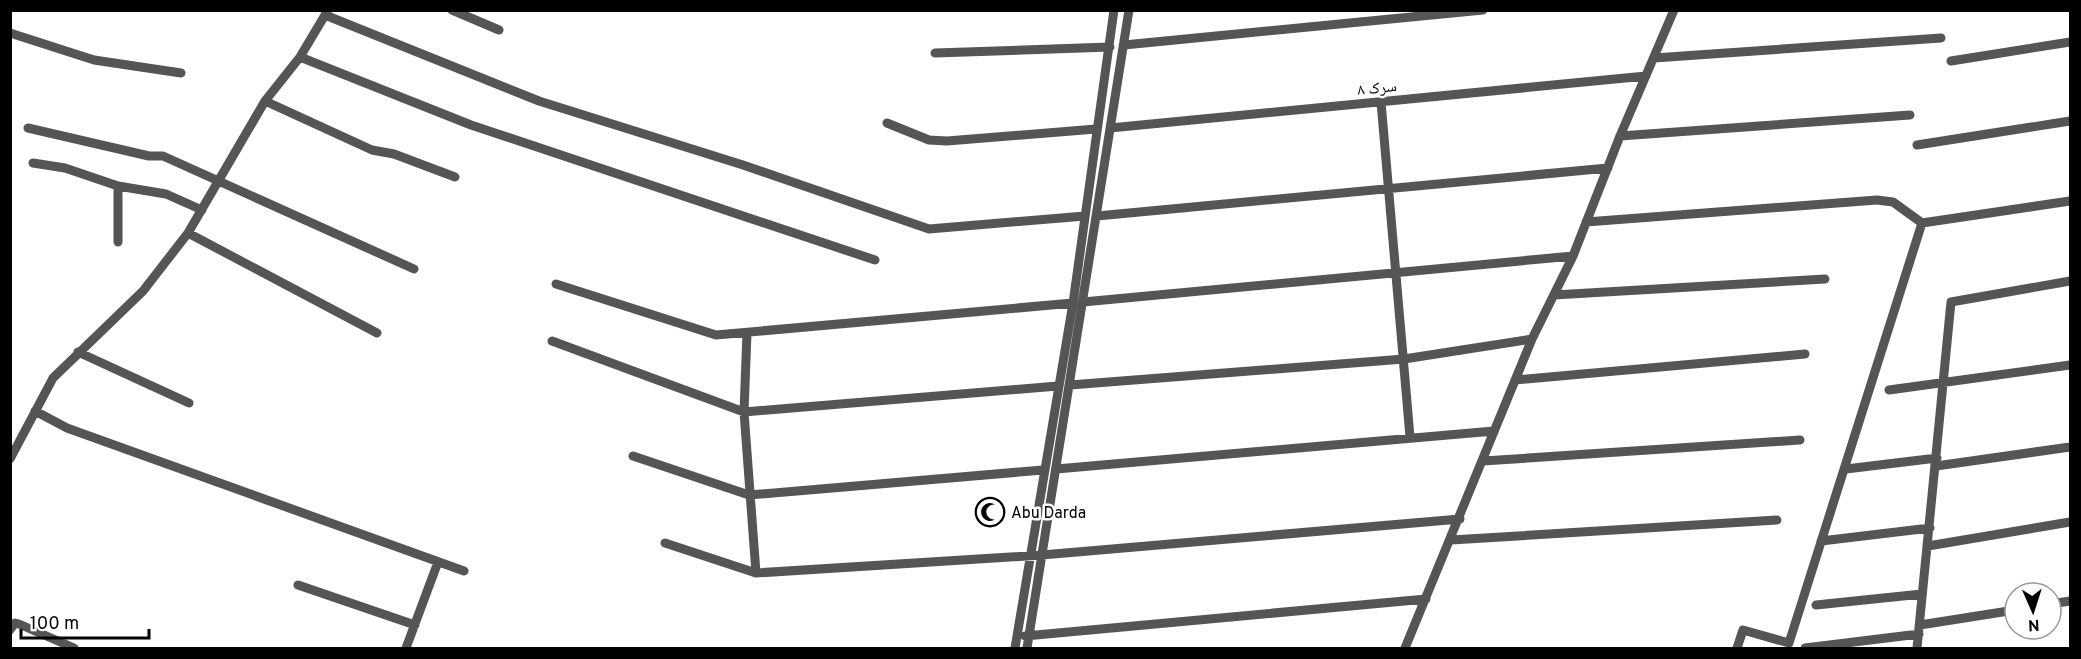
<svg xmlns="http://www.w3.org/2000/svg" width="2081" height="659" viewBox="0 0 2081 659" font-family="Overpass,'Noto Naskh Arabic',sans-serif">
  <rect width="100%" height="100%" fill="#fff"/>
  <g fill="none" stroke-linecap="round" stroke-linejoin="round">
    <!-- minor -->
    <path stroke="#555" stroke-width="9" d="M 452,10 L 499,30
      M 325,15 L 539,101 L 743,165 L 929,229 L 1085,216
      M 10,33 L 94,60 L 181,73
      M 1124,45 L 1483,10
      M 935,53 L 1110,47
      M 300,57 L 471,125 L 875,260
      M 1654,58 L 1941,38
      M 1951,61 L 2070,42
      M 265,101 L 372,150 L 394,154 L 455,177
      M 1381,102 L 1410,437
      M 887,123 L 929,140 L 947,141 L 1096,129
      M 28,128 L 149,156 L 163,156 L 414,269
      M 1110,128 L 1646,76
      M 1620,136 L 1910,115
      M 1917,145 L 2070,121
      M 33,163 L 65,168 L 118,186 L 166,194 L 202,210
      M 118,186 L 118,242
      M 1097,216 L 1608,168
      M 1586,222 L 1877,200 L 1893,202 L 1922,223 L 2070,201
      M 188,233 L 377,333
      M 556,284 L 716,335 L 1073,303
      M 1554,295 L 1825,279
      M 1083,302 L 1573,256
      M 747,333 L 744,412 L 756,573
      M 552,341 L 744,412 L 1058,386
      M 78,352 L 189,403
      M 1515,380 L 1805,354
      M 1070,385 L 1404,359 L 1532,339
      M 1889,390 L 2070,365
      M 35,411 L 67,428 L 464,571
      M 633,456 L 749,495 L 1043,470
      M 10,459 L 53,378 L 143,291 L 188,233 L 265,101 L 300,57 L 328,10
      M 1483,461 L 1800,440
      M 1936,466 L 2070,447
      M 1056,469 L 1494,431
      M 1846,469 L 1937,458
      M 1451,540 L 1777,520
      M 1821,541 L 1930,528
      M 665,543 L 756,573 L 1042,555 L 1460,519
      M 1928,546 L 2070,522
      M 298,585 L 415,625
      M 2051,604 L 2070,601
      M 1816,605 L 1922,594
      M 1920,625 L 2015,610
      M 10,630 L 15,623 L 19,624 L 74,648
      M 1025,636 L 1426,599
      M 406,648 L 438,562
      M 1015,648 L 1073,303 L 1114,10
      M 1027,648 L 1129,10
      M 1405,648 L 1532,339 L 1573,256 L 1620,136 L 1674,10
      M 1737,648 L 1743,630 L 1789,643 L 1922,223
      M 1805,648 L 1919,634
      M 1917,648 L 1951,302 L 2070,281"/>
  </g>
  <!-- icons -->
  <defs>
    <g id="mosque-ring" transform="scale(1.5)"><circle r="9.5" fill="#fff" stroke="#000" stroke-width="1.5"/><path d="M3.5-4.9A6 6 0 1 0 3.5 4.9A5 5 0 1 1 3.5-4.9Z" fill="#000"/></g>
  </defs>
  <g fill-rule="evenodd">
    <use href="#mosque-ring" x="990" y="512"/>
  </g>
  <g text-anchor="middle" stroke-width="5" stroke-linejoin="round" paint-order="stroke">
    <!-- street labels -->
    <g font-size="16" fill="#000" stroke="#fff">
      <text transform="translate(1377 87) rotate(-6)" y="6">سرک ۸</text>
    </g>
    <!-- poi labels -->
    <g font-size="16" fill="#000" stroke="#fff" text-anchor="start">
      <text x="1011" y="518">Abu Darda</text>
    </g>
  </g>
  <!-- border -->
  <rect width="2081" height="659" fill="none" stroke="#000000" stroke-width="24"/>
  <!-- north arrow -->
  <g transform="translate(2033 611) rotate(177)"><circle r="28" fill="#ffffff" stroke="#999999" stroke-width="1.5"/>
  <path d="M0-4.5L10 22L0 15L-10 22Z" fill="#000000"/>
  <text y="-9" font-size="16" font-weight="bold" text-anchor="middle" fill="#000000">N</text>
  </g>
  <!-- scale -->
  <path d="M21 629v9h128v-9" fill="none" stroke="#000000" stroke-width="3"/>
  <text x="30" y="629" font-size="18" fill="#000000" stroke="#ffffff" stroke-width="4.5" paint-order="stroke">100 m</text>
</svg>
